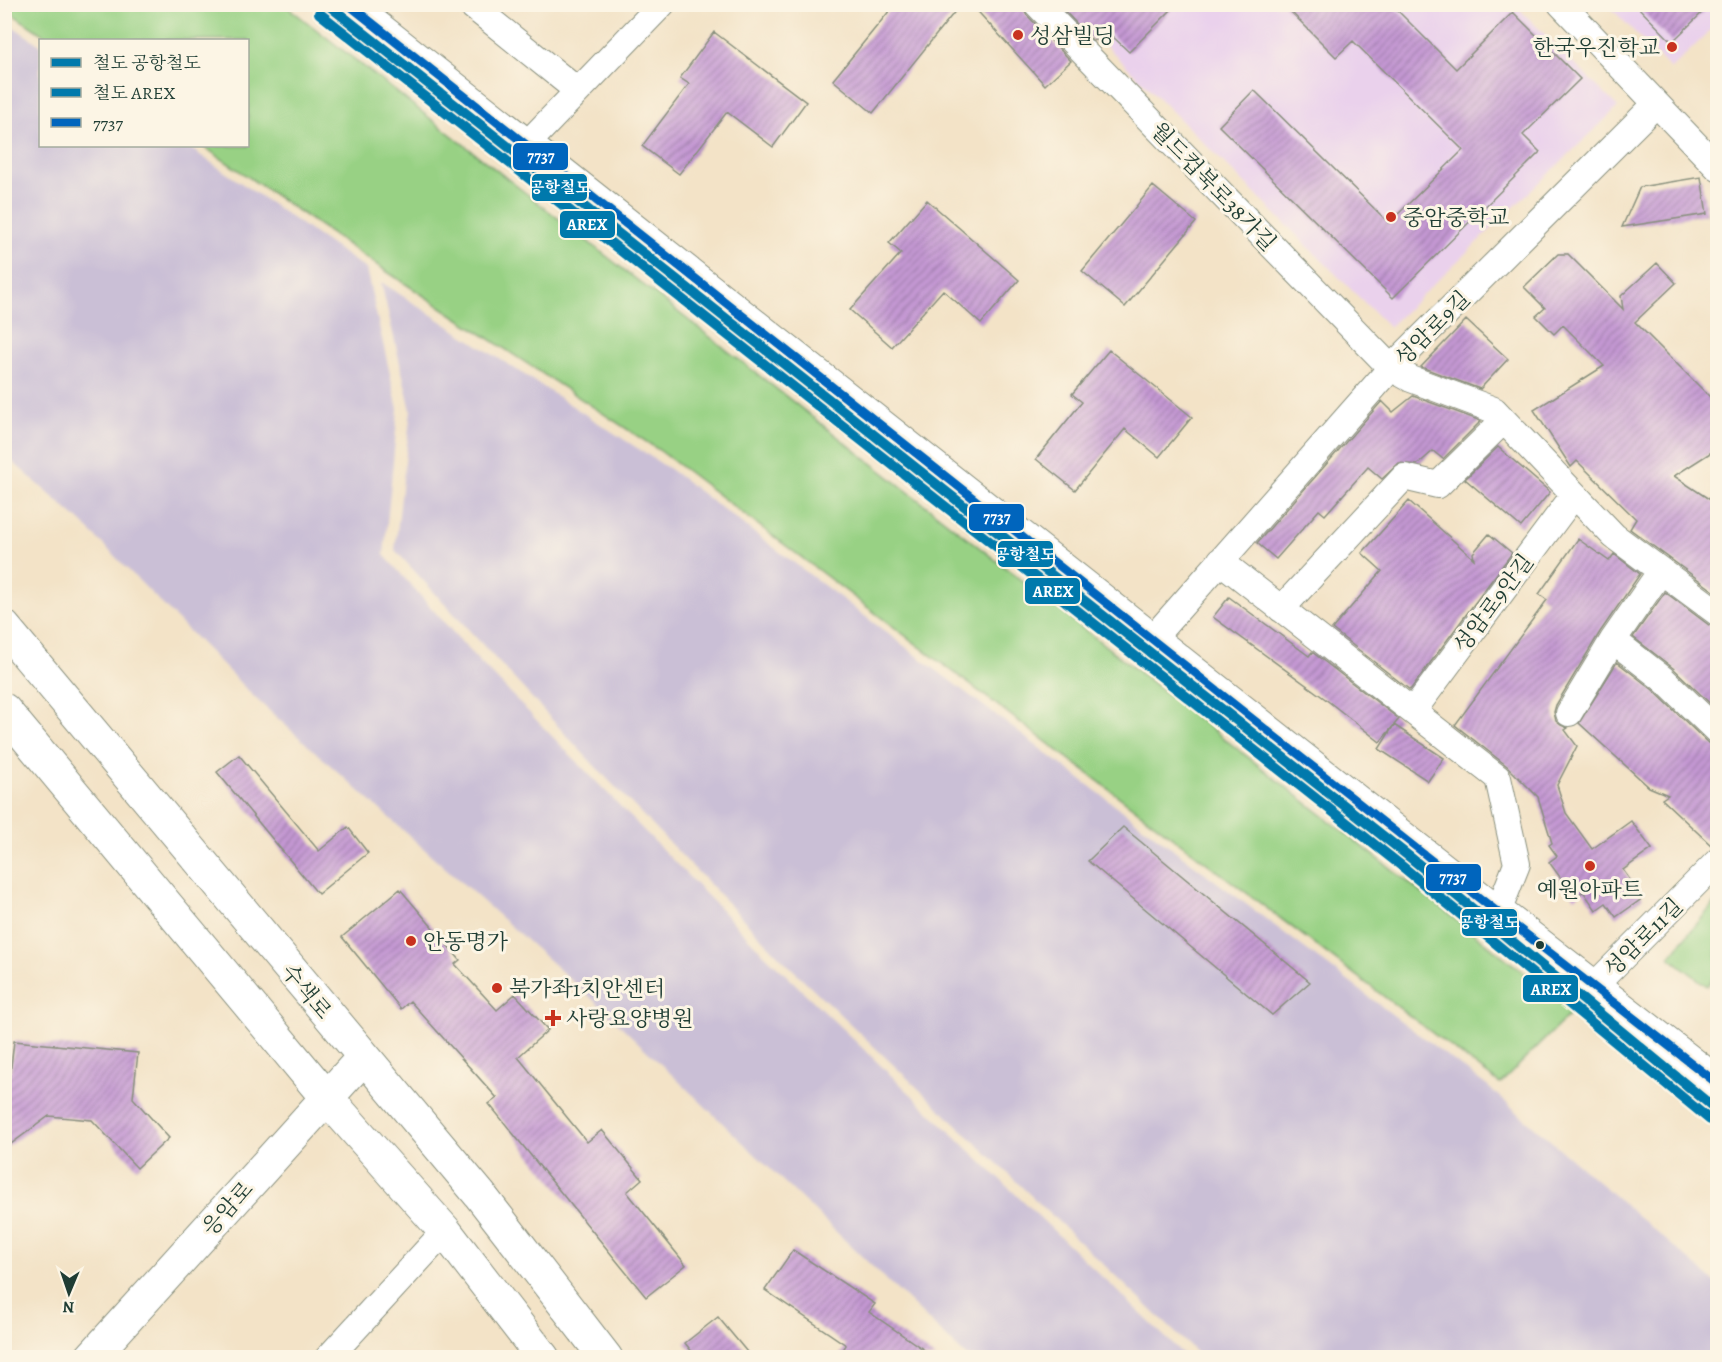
<svg xmlns="http://www.w3.org/2000/svg" width="1722" height="1362" viewBox="0 0 1722 1362" font-family="Alegreya,'Noto Serif KR',serif">
  <defs>
    <pattern id="building-hatch" width="6" height="6" patternUnits="userSpaceOnUse" patternTransform="scale(1.5)"><rect width="6" height="6" fill="#c498d3"/><path d="M-1 1l2-2M0 6l6-6M5 7l2-2" fill="none" stroke="#9f7dac"/></pattern>
  </defs>
  <rect width="100%" height="100%" fill="#fcf5e5"/>
  <filter id="ink" filterUnits="userSpaceOnUse"><feTurbulence type="fractalNoise" baseFrequency=".0167" numOctaves="2"/><feDisplacementMap in="SourceGraphic" scale="12" xChannelSelector="R" yChannelSelector="G"/><feConvolveMatrix kernelMatrix="1 2 1 2 8 2 1 2 1" color-interpolation-filters="sRGB"/></filter>
  <filter id="wash" filterUnits="userSpaceOnUse"><feTurbulence type="fractalNoise" baseFrequency=".008" numOctaves="4" result="noise"/><feDisplacementMap in="SourceGraphic" scale="24" xChannelSelector="R" yChannelSelector="G"/><feGaussianBlur stdDeviation="1.35" result="paint"/><feColorMatrix in="noise" values="0 0 0 0 0 0 0 0 0 0 0 0 0 0 0 0 0 1.4 0 .05"/><feComposite in="paint" operator="in"/></filter>
  <g filter="url(#wash)">
    <rect width="100%" height="100%" fill="#f3e3c7"/>
    <!-- built -->
    <path fill="#ead1ec" d="M 1065,5 L 1515,5 L 1618,107 L 1389,327 Z
      M 1608,5 L 1717,5 L 1717,24 L 1671,69 Z"/>
    <!-- railway -->
    <path fill="#cabfd6" d="M 5,21 L 40,45 L 40,146 L 187,146 L 366,269 L 398,409 L 384,555 L 475,657 L 764,954 L 1186,1357 L 967,1357 L 599,1005 L 255,698 L 80,521 L 5,455 Z
      M 381,282 L 671,470 L 1487,1086 L 1717,1284 L 1717,1357 L 1201,1357 L 784,961 L 592,763 L 395,550 L 411,410 Z"/>
    <!-- green -->
    <path fill="#98d184" stroke="#5c875c" stroke-width="1.5" d="M 5,4 L 285,5 L 1573,1011 L 1500,1084 L 659,450 L 386,271 L 203,146 L 248,146 L 248,40 L 51,40 L 5,9 Z
      M 1717,900 L 1717,973 L 1707,986 L 1669,957 Z"/>
    <g id="blocks">
      <!-- building -->
      <path fill="url(#building-hatch)" d="M 895,4 L 961,4 L 873,113 L 833,80 Z
        M 971,4 L 1022,4 L 1026,14 L 1071,61 L 1045,85 Z
        M 1058,4 L 1177,4 L 1129,52 L 1109,33 L 1099,43 L 1095,39 L 1093,41 Z
        M 1283,4 L 1391,4 L 1456,69 L 1513,12 L 1580,79 L 1523,135 L 1540,152 L 1393,298 L 1219,126 L 1254,90 L 1389,223 L 1463,150 L 1353,41 L 1336,57 Z
        M 1635,4 L 1711,4 L 1672,42 Z
        M 714,32 L 806,102 L 773,147 L 727,112 L 679,174 L 642,146 L 689,84 L 680,78 Z
        M 1701,177 L 1707,214 L 1622,227 L 1640,187 Z
        M 1153,186 L 1196,222 L 1125,307 L 1082,271 Z
        M 927,200 L 1019,280 L 981,324 L 943,290 L 892,347 L 850,310 L 901,253 L 889,243 Z
        M 1558,254 L 1568,254 L 1623,309 L 1621,296 L 1657,263 L 1676,283 L 1635,322 L 1718,405 L 1718,448 L 1674,476 L 1718,505 L 1718,594 L 1630,529 L 1636,519 L 1577,461 L 1571,467 L 1534,410 L 1604,366 L 1563,325 L 1554,334 L 1536,316 L 1545,308 L 1524,287 Z
        M 1466,320 L 1508,359 L 1480,389 L 1421,367 Z
        M 1109,350 L 1192,417 L 1159,457 L 1125,429 L 1075,490 L 1036,459 L 1082,402 L 1072,394 Z
        M 1413,396 L 1481,421 L 1443,459 L 1433,451 L 1417,465 L 1399,463 L 1382,479 L 1368,467 L 1325,515 L 1319,510 L 1276,559 L 1257,543 L 1382,401 L 1393,412 Z
        M 1498,447 L 1550,492 L 1521,527 L 1465,479 Z
        M 1409,501 L 1474,559 L 1473,553 L 1489,534 L 1512,553 L 1410,690 L 1332,629 L 1382,571 L 1362,553 Z
        M 1578,539 L 1609,561 L 1614,554 L 1640,574 L 1600,632 L 1556,705 L 1554,712 L 1556,721 L 1561,725 L 1568,728 L 1565,730 L 1577,746 L 1557,785 L 1566,813 L 1592,849 L 1631,821 L 1652,849 L 1623,870 L 1643,898 L 1616,917 L 1606,903 L 1596,910 L 1583,891 L 1575,898 L 1549,862 L 1557,856 L 1549,845 L 1552,843 L 1538,797 L 1507,766 L 1455,725 L 1547,600 L 1539,594 Z
        M 1665,592 L 1709,625 L 1718,628 L 1718,711 L 1673,668 L 1633,637 Z
        M 1229,597 L 1309,656 L 1312,652 L 1399,719 L 1380,742 L 1324,698 L 1213,617 Z
        M 1617,662 L 1653,690 L 1708,743 L 1718,747 L 1718,846 L 1713,847 L 1662,799 L 1668,795 L 1649,787 L 1579,723 Z
        M 1394,725 L 1444,758 L 1428,781 L 1379,749 Z
        M 239,755 L 319,851 L 348,827 L 368,853 L 318,894 L 217,772 Z
        M 1123,827 L 1310,982 L 1272,1015 L 1088,861 Z
        M 400,889 L 460,960 L 455,964 L 497,1010 L 515,994 L 548,1030 L 518,1057 L 587,1142 L 602,1130 L 642,1179 L 627,1192 L 686,1265 L 646,1297 L 489,1104 L 497,1098 L 410,1001 L 401,1009 L 342,937 Z
        M 14,1041 L 138,1053 L 133,1098 L 169,1138 L 137,1168 L 92,1120 L 49,1116 L 4,1149 L 4,1079 L 10,1075 Z
        M 793,1250 L 875,1304 L 869,1312 L 936,1358 L 838,1358 L 846,1345 L 765,1290 Z
        M 718,1317 L 752,1358 L 697,1358 L 685,1343 Z"/>
    </g>
  </g>
  <g filter="url(#ink)">
    <use href="#blocks" fill-opacity="0" stroke="#89907e" stroke-width="1.5"/>
    <g fill="none" stroke-linecap="round" stroke-linejoin="round">
      <!-- street casing -->
      <g stroke="#89907e" stroke-width="28">
        <path id="street" d="M 470,4 L 578,91
          M 1037,4 L 1391,368 L 1411,379 L 1494,410 L 1614,536 L 1718,613
          M 1561,4 L 1718,168
          M 526,145 L 662,4
          M 1220,561 L 1498,778 L 1517,864 L 1498,912
          M 1281,609 L 1404,477 L 1438,485 L 1503,421
          M 1152,639 L 1391,368 L 1655,105
          M 1613,640 L 1663,679 L 1718,732
          M 1413,711 L 1574,495
          M 1569,713 L 1613,640 L 1661,571
          M 1593,987 L 1718,861
          M 328,1358 L 445,1231"/>
      </g>
      <!-- secondary casing -->
      <g stroke="#89907e" stroke-width="35">
        <path id="secondary" d="M 347,4 L 1419,851 L 1718,1084
          M 91,1358 L 363,1058"/>
      </g>
      <!-- primary casing -->
      <g stroke="#89907e" stroke-width="35">
        <path id="primary" d="M 4,627 L 480,1195 L 606,1358
          M 4,710 L 327,1098 L 445,1231 L 543,1358"/>
      </g>
      <!-- street -->
      <use href="#street" stroke="#fff" stroke-width="26"/>
      <!-- secondary -->
      <use href="#secondary" stroke="#fff" stroke-width="33"/>
      <!-- primary -->
      <use href="#primary" stroke="#fff" stroke-width="33"/>
      <!-- bus-1 casing -->
      <g stroke="#fcf5e5" stroke-width="14">
        <path id="bus-1" d="M 348,4 L 1419,851 L 1718,1084"/>
      </g>
      <!-- bus-1 -->
      <use href="#bus-1" stroke="#0065bd" stroke-width="9"/>
      <!-- rail-1 casing -->
      <g stroke="#fcf5e5" stroke-width="15">
        <path id="rail-1" d="M 327,4 L 1411,858 L 1718,1111"/>
      </g>
      <!-- rail-2 casing -->
      <g stroke="#fcf5e5" stroke-width="15">
        <path id="rail-2" d="M 319,13 L 1403,867 L 1710,1120"/>
      </g>
      <!-- rail-1 -->
      <use href="#rail-1" stroke="#0079ac" stroke-width="10"/>
      <!-- rail-2 -->
      <use href="#rail-2" stroke="#0079ac" stroke-width="10"/>
    </g>
  </g>
  <!-- markers -->
  <g fill="#c8321e" stroke="#fcf5e5" stroke-width="2">
    <circle cx="1018" cy="35" r="6"/>
    <circle cx="1672" cy="47" r="6"/>
    <circle cx="1391" cy="217" r="6"/>
    <circle cx="1590" cy="866" r="6"/>
    <circle cx="411" cy="941" r="6"/>
    <circle cx="497" cy="988" r="6"/>
    <path d="M550 1009h6v6h6v6h-6v6h-6v-6h-6v-6h6z"/>
  </g>
  <circle fill="#1f3d34" stroke="#fcf5e5" stroke-width="2" cx="1540" cy="945" r="5"/>
  <g text-anchor="middle" stroke-width="6" stroke-linejoin="round" paint-order="stroke">
    <!-- poi labels -->
    <g font-size="22" fill="#1f3d34" stroke="#fcf5e5" text-anchor="start">
      <text x="1030" y="43">성삼빌딩</text>
      <text x="1660" y="55" text-anchor="end">한국우진학교</text>
      <text x="1403" y="225">중암중학교</text>
      <text x="1590" y="897" text-anchor="middle">예원아파트</text>
      <text x="423" y="949">안동명가</text>
      <text x="509" y="996">북가좌1치안센터</text>
      <text x="566" y="1026">사랑요양병원</text>
    </g>
    <!-- street labels -->
    <g font-size="22" fill="#1f3d34" stroke="#fcf5e5">
      <text transform="translate(1214 186) rotate(46)" y="8">월드컵북로38가길</text>
      <text transform="translate(1432 328) rotate(-45)" y="8">성암로9길</text>
      <text transform="translate(1493 603) rotate(-53)" y="8">성암로9안길</text>
      <text transform="translate(1643 937) rotate(-45)" y="8">성암로11길</text>
      <text transform="translate(307 991) rotate(50)" y="8">수색로</text>
      <text transform="translate(227 1208) rotate(-48)" y="8">응암로</text>
    </g>
  </g>
  <g stroke="#fcf5e5" stroke-width="2">
    <rect x="512" y="142" width="57" height="29" rx="6" fill="#0065bd"/>
    <rect x="531" y="173" width="57" height="29" rx="6" fill="#0079ac"/>
    <rect x="559" y="210" width="57" height="29" rx="6" fill="#0079ac"/>
    <rect x="968" y="503" width="57" height="29" rx="6" fill="#0065bd"/>
    <rect x="997" y="540" width="57" height="28" rx="6" fill="#0079ac"/>
    <rect x="1024" y="577" width="57" height="28" rx="6" fill="#0079ac"/>
    <rect x="1425" y="863" width="57" height="29" rx="6" fill="#0065bd"/>
    <rect x="1461" y="908" width="57" height="29" rx="6" fill="#0079ac"/>
    <rect x="1522" y="974" width="57" height="29" rx="6" fill="#0079ac"/>
  </g>
  <g font-size="16" text-anchor="middle" font-weight="bold" fill="#fff">
    <text x="541" y="162">7737</text>
    <text x="560" y="193">공항철도</text>
    <text x="587" y="230">AREX</text>
    <text x="997" y="523">7737</text>
    <text x="1025" y="560">공항철도</text>
    <text x="1053" y="597">AREX</text>
    <text x="1453" y="883">7737</text>
    <text x="1489" y="928">공항철도</text>
    <text x="1551" y="995">AREX</text>
  </g>
  <!-- margin -->
  <rect width="1722" height="1362" fill="none" stroke="#fcf5e5" stroke-width="24"/>
  <!-- legend -->
  <rect x="39" y="39" width="210" height="108" fill="#fcf5e5" stroke="#a4ab9e" stroke-width="1.5"/>
  <rect x="51" y="58" width="30" height="9" fill="#0079ac" stroke="#a4ab9e" stroke-width="1.5"/>
  <text x="93" y="69" font-size="18" fill="#1f3d34">철도 공항철도</text>
  <rect x="51" y="88" width="30" height="9" fill="#0079ac" stroke="#a4ab9e" stroke-width="1.5"/>
  <text x="93" y="99" font-size="18" fill="#1f3d34">철도 AREX</text>
  <rect x="51" y="118" width="30" height="9" fill="#0065bd" stroke="#a4ab9e" stroke-width="1.5"/>
  <text x="93" y="129" font-size="18" fill="#1f3d34">7737</text>
  <!-- north arrow -->
  <g transform="translate(69 1293) rotate(182)" stroke="#fcf5e5" stroke-width="4.5" paint-order="stroke">
  <path d="M0-4.5L10 22L0 15L-10 22Z" fill="#1f3d34"/>
  <text y="-9" font-size="16" font-weight="bold" text-anchor="middle" fill="#1f3d34">N</text>
  </g>
</svg>
